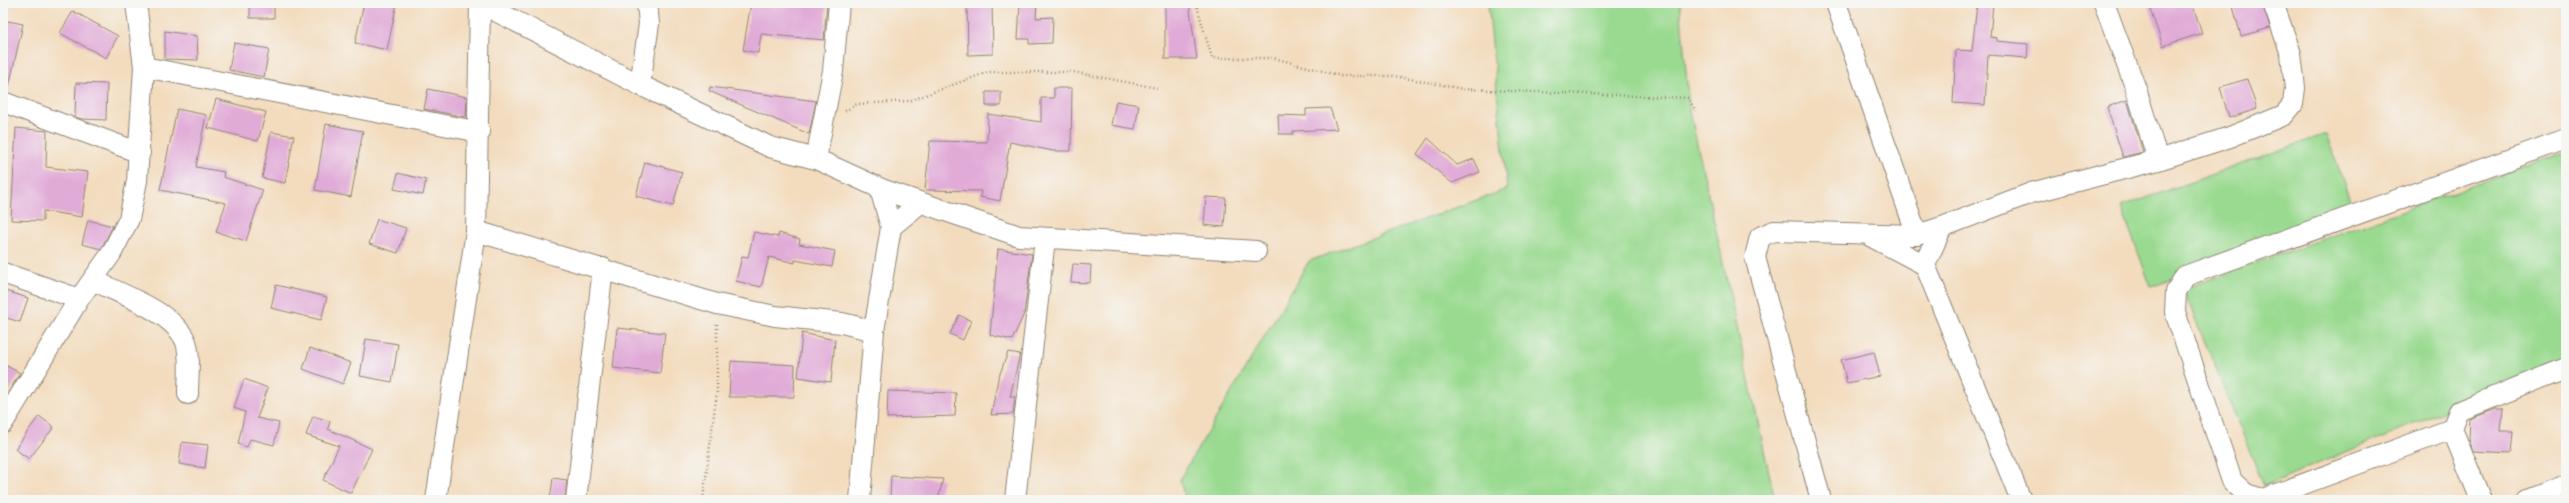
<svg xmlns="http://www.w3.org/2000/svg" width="2569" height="503" viewBox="0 0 2569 503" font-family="Pangolin,sans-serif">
  <rect width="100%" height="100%" fill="#f6f6f2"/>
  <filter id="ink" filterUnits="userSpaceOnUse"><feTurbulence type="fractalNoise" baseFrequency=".025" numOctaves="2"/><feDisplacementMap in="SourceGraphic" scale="8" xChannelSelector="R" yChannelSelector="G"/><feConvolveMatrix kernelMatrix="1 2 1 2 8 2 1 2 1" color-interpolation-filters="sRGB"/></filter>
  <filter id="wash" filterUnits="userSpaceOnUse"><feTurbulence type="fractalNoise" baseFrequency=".012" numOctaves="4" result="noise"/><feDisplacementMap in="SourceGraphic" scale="16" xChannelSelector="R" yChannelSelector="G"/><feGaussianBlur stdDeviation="0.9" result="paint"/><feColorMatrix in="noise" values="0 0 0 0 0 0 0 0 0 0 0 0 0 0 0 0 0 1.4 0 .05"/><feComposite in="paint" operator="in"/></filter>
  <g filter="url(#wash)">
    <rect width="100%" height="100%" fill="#f3dcbe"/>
    <!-- green -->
    <path fill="#9ada90" stroke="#62825e" d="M 1488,3 L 1680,3 L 1689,107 L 1775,500 L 1185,500 L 1180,479 L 1309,261 L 1507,189 Z
      M 2326,134 L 2354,211 L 2151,287 L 2121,207 Z
      M 2566,152 L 2566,361 L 2264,486 L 2183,289 Z"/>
    <g id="blocks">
      <!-- building -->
      <path fill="#e1abd8" d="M 250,3 L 274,3 L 274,18 L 250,18 Z
        M 364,3 L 397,3 L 387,50 L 355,43 Z
        M 751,3 L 827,3 L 824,40 L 761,34 L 758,53 L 743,50 Z
        M 967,3 L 992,3 L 993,54 L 968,55 Z
        M 1020,3 L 1037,3 L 1036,18 L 1053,17 L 1052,43 L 1029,44 L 1029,39 L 1018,39 Z
        M 1165,3 L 1189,3 L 1197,59 L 1165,59 Z
        M 1977,3 L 1993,4 L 1990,37 L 1997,38 L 1997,41 L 2028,44 L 2027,58 L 1988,55 L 1985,105 L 1953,103 L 1956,50 L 1972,51 Z
        M 2148,3 L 2192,3 L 2202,33 L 2163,46 Z
        M 2232,3 L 2262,3 L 2270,28 L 2241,36 Z
        M 73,11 L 118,36 L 106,58 L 60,33 Z
        M 3,20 L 23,24 L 9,86 L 3,86 Z
        M 165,31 L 197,36 L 198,60 L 165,59 Z
        M 234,43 L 269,49 L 264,77 L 229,70 Z
        M 2247,79 L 2257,109 L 2229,118 L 2220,87 Z
        M 76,83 L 107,84 L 106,120 L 82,119 L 75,117 Z
        M 710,87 L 816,101 L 809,134 L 709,91 Z
        M 1054,88 L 1072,88 L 1071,151 L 1053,151 L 1010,142 L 1000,201 L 980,197 L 981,191 L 925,190 L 930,141 L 987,142 L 988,114 L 1041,122 L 1041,98 L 1054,98 Z
        M 428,89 L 467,97 L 466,117 L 424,109 Z
        M 986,92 L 1001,92 L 1001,106 L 986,106 Z
        M 216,99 L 266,112 L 258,141 L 208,128 Z
        M 2127,100 L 2143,152 L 2123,157 L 2107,107 Z
        M 1116,101 L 1139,105 L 1135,129 L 1111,125 Z
        M 1330,108 L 1337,129 L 1293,131 L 1293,134 L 1279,134 L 1278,115 L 1306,116 L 1306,109 Z
        M 177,109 L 206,115 L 196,167 L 224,172 L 223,177 L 263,190 L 246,241 L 216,232 L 226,203 L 160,190 Z
        M 326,124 L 363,131 L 351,197 L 315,190 Z
        M 16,128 L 47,131 L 46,167 L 88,172 L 82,217 L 43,211 L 43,221 L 11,220 Z
        M 271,132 L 294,136 L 285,183 L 262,178 Z
        M 1428,138 L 1457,165 L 1474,159 L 1480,172 L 1452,183 L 1417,154 Z
        M 645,162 L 682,172 L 673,206 L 636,196 Z
        M 398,173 L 426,180 L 423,195 L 394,189 Z
        M 1206,197 L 1226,198 L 1224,227 L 1204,225 Z
        M 377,219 L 406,228 L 398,253 L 369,244 Z
        M 88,220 L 113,226 L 101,249 L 82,244 Z
        M 754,232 L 778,237 L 779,233 L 800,239 L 799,244 L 835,251 L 832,267 L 795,260 L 795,263 L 769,257 L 761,287 L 736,281 L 742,256 L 748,257 Z
        M 998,249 L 1032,254 L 1024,314 L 1012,340 L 990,335 Z
        M 1073,264 L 1091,265 L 1090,283 L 1071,282 Z
        M 276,285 L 327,297 L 321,320 L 271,308 Z
        M 3,290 L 28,298 L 20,322 L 3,317 Z
        M 959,315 L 971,321 L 963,340 L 950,334 Z
        M 617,328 L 665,333 L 660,373 L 613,368 Z
        M 802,333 L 835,340 L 831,382 L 798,377 Z
        M 366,339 L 398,344 L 392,382 L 360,376 Z
        M 310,348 L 351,363 L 343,384 L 303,369 Z
        M 1008,352 L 1020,354 L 1010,397 L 1015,397 L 1013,414 L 991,415 L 998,379 Z
        M 1874,352 L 1880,376 L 1847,383 L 1841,360 Z
        M 731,361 L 795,365 L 794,397 L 729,397 Z
        M 3,364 L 20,373 L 3,401 Z
        M 244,379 L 268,388 L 257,418 L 279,423 L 274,445 L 250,439 L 247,447 L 238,444 L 245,412 L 234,408 Z
        M 888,391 L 956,393 L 955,416 L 887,418 Z
        M 2496,409 L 2503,409 L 2501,431 L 2513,431 L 2511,453 L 2473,451 L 2469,439 L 2470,419 Z
        M 39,416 L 54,427 L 29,459 L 15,449 Z
        M 313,416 L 330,421 L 328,429 L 372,449 L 351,493 L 323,480 L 339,446 L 306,435 Z
        M 182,442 L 208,445 L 205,468 L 179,464 Z
        M 891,476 L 943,479 L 938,500 L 890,500 Z
        M 553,478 L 567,480 L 565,500 L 550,500 Z"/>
    </g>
  </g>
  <g filter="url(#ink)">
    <use href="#blocks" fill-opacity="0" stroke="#8f8474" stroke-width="1"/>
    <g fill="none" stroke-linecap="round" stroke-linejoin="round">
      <!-- minor casing -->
      <g stroke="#8f8474" stroke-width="22">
        <path id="minor" d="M 480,3 L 640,85 L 770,147 L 816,159 L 884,190 L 1019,236 L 1256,251
          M 1836,3 L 1917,235
          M 2104,3 L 2136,89 L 2158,160
          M 144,67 L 480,132
          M 640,85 L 649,24 L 647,3
          M 3,102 L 140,153
          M 2566,139 L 2185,276 L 2176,292 L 2175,312 L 2232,481 L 2246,494 L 2263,499 L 2452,429 L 2459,411 L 2566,368
          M 816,159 L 833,71 L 839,3
          M 891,227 L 920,203
          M 1942,227 L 1925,265 L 2021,500
          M 476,231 L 717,304 L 775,316 L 842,323 L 874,331 L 860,500
          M 1870,236 L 1925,265
          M 3,273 L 79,299
          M 93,280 C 120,294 174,312 186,342 C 191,357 188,378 188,394
          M 874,331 L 891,227 L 880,189
          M 3,423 L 79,299 L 111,254 L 129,219 L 137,181 L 144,67 L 136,3
          M 2452,429 L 2481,500
          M 436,500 L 476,231 L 480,3
          M 576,500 L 603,268
          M 1015,500 L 1045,239
          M 1821,500 L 1755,257 L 1760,237 L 1774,231 L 1917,235 L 1942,227 L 2031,193 L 2158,160 L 2230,137 L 2284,115 L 2293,104 L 2295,88 L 2291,54 L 2273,3
          M 2527,500 L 2566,485"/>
      </g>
      <!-- path -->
      <path stroke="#8f8474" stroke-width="2.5" stroke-dasharray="1 3" stroke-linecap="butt" d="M 1196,3 L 1212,58 L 1274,58 L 1341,76 L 1394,76 L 1463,89 L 1688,98 L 1696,111
        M 845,111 L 857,104 L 909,101 L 988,72 L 1073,72 L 1157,88
        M 703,500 L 717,391 L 717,322"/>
      <!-- minor -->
      <use href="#minor" stroke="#fff" stroke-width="20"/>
    </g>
  </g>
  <!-- margin -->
  <rect width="2569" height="503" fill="none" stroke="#f6f6f2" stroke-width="16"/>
</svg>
